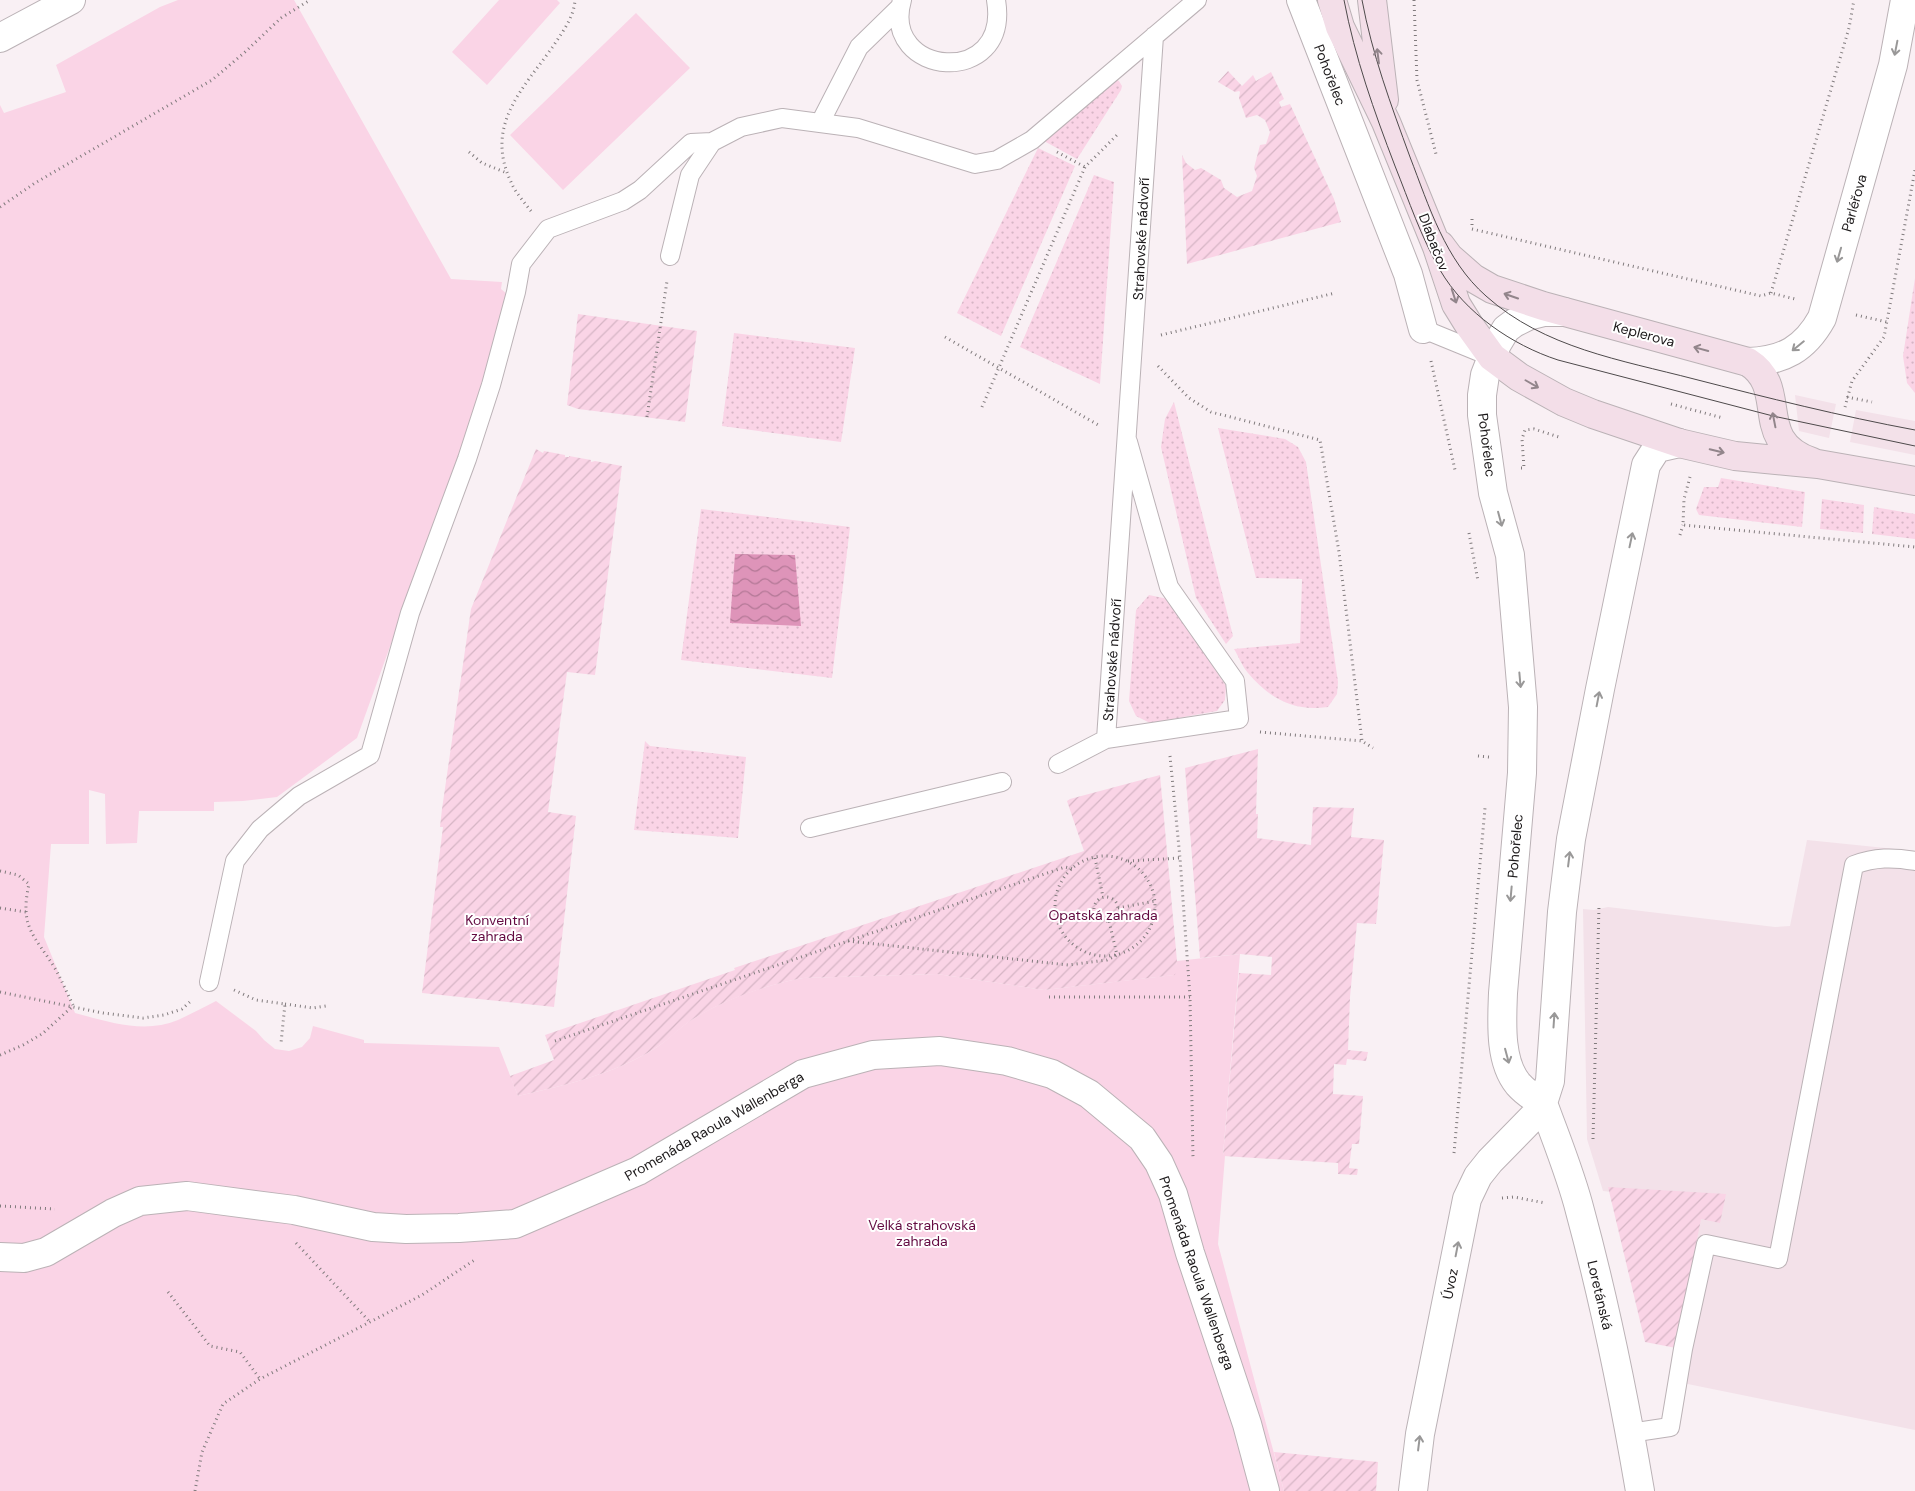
<svg xmlns="http://www.w3.org/2000/svg" width="1915" height="1491" viewBox="0 0 1915 1491" font-family="'DM Sans',sans-serif">
  <defs>
    <pattern id="grass-dots" width="8" height="8" patternUnits="userSpaceOnUse" patternTransform="scale(1.25)"><rect width="8" height="8" fill="#fad4e6"/><path d="M2 2h.1M6 6h.1" fill="none" stroke="#d6b5c5" stroke-width="1.8" stroke-linecap="round"/></pattern>
    <pattern id="garden-furrows" width="10" height="10" patternUnits="userSpaceOnUse" patternTransform="scale(1.25)"><rect width="10" height="10" fill="#fad4e6"/><path d="M-1 1l2-2M0 10L10 0M9 11l2-2" fill="none" stroke="#d6b5c5"/></pattern>
    <pattern id="water-waves" width="16" height="10" patternUnits="userSpaceOnUse" patternTransform="scale(1.25)"><rect width="16" height="10" fill="#de94b9"/><path d="M0 5q4-4 8 0t8 0" fill="none" stroke="#b37896"/></pattern>
  </defs>
  <rect width="100%" height="100%" fill="#f9f0f4"/>
  <!-- built -->
  <path fill="#f3e1e9" d="M 1795,395 L 1836,404 L 1829,438 L 1799,431 Z
    M 1856,410 L 1915,421 L 1915,455 L 1850,442 Z
    M 1807,840 L 1915,851 L 1915,1430 L 1668,1380 L 1698,1203 L 1603,1191 L 1587,1139 L 1583,909 L 1594,910 L 1608,907 L 1775,927 L 1790,926 Z"/>
  <!-- grass -->
  <path fill="url(#grass-dots)" d="M 1115,79 L 1119,81 L 1122,86 L 1121,90 L 1077,159 L 1044,141 Z
    M 1038,148 L 1075,166 L 1001,336 L 957,313 Z
    M 1094,175 L 1114,182 L 1100,384 L 1020,347 Z
    M 1915,278 L 1915,393 L 1907,383 L 1903,356 Z
    M 734,333 L 855,348 L 841,442 L 722,426 Z
    M 1174,402 L 1233,636 L 1226,644 L 1196,598 L 1161,447 L 1165,419 Z
    M 1218,428 L 1285,439 L 1298,447 L 1306,462 L 1338,682 L 1337,694 L 1328,707 C 1294,712 1270,699 1248,673 C 1242,666 1239,657 1234,649 L 1300,643 L 1302,579 L 1256,578 Z
    M 1721,478 L 1805,492 L 1802,527 L 1699,515 L 1696,509 L 1704,487 L 1718,487 Z
    M 1822,499 L 1864,505 L 1863,533 L 1820,529 Z
    M 1874,507 L 1915,514 L 1915,539 L 1872,534 Z
    M 701,509 L 850,527 L 832,678 L 681,660 Z
    M 1149,595 L 1168,599 L 1226,686 L 1225,700 L 1217,711 L 1150,723 L 1136,716 L 1129,701 L 1136,610 Z
    M 645,741 L 650,746 L 746,757 L 738,838 L 634,830 Z"/>
  <!-- park -->
  <path fill="#fad4e6" d="M 178,0 L 294,0 L 451,279 L 502,282 L 501,289 L 507,294 L 485,383 L 357,738 L 277,797 L 243,801 L 214,802 L 214,811 L 139,811 L 137,843 L 106,844 L 105,794 L 89,790 L 89,844 L 51,844 L 44,937 L 75,1013 C 109,1022 144,1034 178,1020 C 191,1014 204,1007 216,1001 L 256,1031 L 264,1040 L 275,1049 L 289,1051 L 302,1047 L 310,1038 L 313,1026 L 364,1040 L 364,1043 L 499,1047 L 518,1096 C 565,1085 612,1075 654,1049 C 668,1041 679,1027 693,1019 C 726,999 765,985 803,978 L 937,974 L 1044,990 L 1174,975 L 1177,961 L 1240,954 L 1223,1155 L 1225,1156 L 1218,1244 L 1284,1491 L 0,1491 L 0,105 L 4,113 L 66,92 L 56,65 L 160,7 Z
    M 499,0 L 557,0 L 560,3 L 487,85 L 452,52 Z
    M 636,13 L 690,68 L 563,190 L 510,135 Z"/>
  <!-- garden -->
  <path fill="url(#garden-furrows)" d="M 1228,71 L 1242,86 L 1253,75 L 1256,81 L 1271,72 L 1284,99 L 1279,102 L 1281,107 L 1290,104 L 1334,199 L 1341,222 L 1187,264 L 1182,155 L 1186,163 L 1195,170 L 1201,168 L 1221,180 L 1224,188 L 1237,197 L 1252,191 L 1257,176 L 1254,168 L 1260,145 L 1266,144 L 1270,132 L 1265,120 L 1257,115 L 1246,118 L 1239,98 L 1240,92 L 1239,91 L 1235,92 L 1218,82 Z
    M 578,314 L 697,331 L 685,422 L 578,409 L 567,405 Z
    M 536,449 L 543,453 L 544,451 L 565,455 L 565,457 L 569,457 L 569,456 L 591,460 L 591,462 L 595,461 L 622,466 L 595,675 L 567,672 L 548,812 L 576,816 L 554,1007 L 422,993 L 443,827 L 440,827 L 442,809 L 471,609 Z
    M 1258,749 L 1256,814 L 1258,814 L 1257,838 L 1311,845 L 1313,807 L 1354,808 L 1351,837 L 1384,840 L 1376,924 L 1357,923 L 1350,997 L 1348,1050 L 1368,1052 L 1366,1061 L 1347,1059 L 1346,1065 L 1334,1064 L 1333,1094 L 1363,1096 L 1359,1144 L 1352,1144 L 1349,1168 L 1358,1169 L 1357,1175 L 1338,1174 L 1338,1163 L 1223,1156 L 1239,973 L 1271,975 L 1272,957 L 1240,954 L 1200,958 L 1185,768 Z
    M 1160,775 L 1177,961 L 1175,975 L 1044,990 L 937,974 L 803,978 C 766,985 726,999 693,1019 C 679,1028 668,1041 654,1049 C 612,1075 565,1085 518,1096 L 510,1076 L 554,1060 L 545,1035 L 735,970 L 734,968 L 1084,851 L 1067,801 L 1070,799 Z
    M 1608,1187 L 1726,1194 L 1720,1223 L 1701,1219 L 1676,1348 L 1645,1342 Z
    M 1274,1452 L 1378,1462 L 1376,1491 L 1284,1491 Z"/>
  <!-- water -->
  <path fill="url(#water-waves)" d="M 735,554 L 795,555 L 801,626 L 730,623 Z"/>
  <g fill="none" stroke-linecap="round" stroke-linejoin="round">
    <!-- lane casing -->
    <g stroke="#bbb2b6" stroke-width="20">
      <path id="lane" d="M 902,0 C 880,77 1011,89 996,0
        M 820,123 L 859,47 L 899,8
        M 670,256 L 690,175 L 712,142
        M 1423,329 L 1489,356
        M 1128,442 L 1169,587 L 1235,681 L 1239,719 L 1106,739 L 1154,36
        M 1058,764 L 1106,739
        M 810,828 L 1002,782
        M 209,982 L 235,861 L 260,829 L 299,796 L 370,755 L 410,613 L 467,459 L 491,385 L 516,292 L 521,264 L 548,229 L 623,201 L 640,190 L 691,143 L 712,142 L 741,127 L 782,118 L 858,128 L 975,164 L 997,160 L 1032,140 L 1197,0
        M 1630,1433 L 1670,1427 L 1683,1349 L 1706,1244 L 1778,1259 L 1854,865 C 1875,857 1893,857 1915,861"/>
    </g>
    <!-- street casing -->
    <g stroke="#bbb2b6" stroke-width="30">
      <path id="street" d="M 1301,0 L 1408,274 L 1423,329
        M 0,38 L 71,0
        M 1748,362 C 1783,361 1805,349 1822,318 L 1893,65 L 1905,0
        M 1543,1103 C 1534,1098 1525,1092 1518,1084 C 1499,1061 1502,1021 1503,993 L 1522,773 L 1523,707 L 1510,555 L 1493,493 L 1482,415 L 1482,395 L 1485,375 L 1492,357 L 1497,344 L 1506,329 L 1514,323 L 1528,316 L 1544,312 L 1564,312
        M 1543,1103 C 1556,1139 1571,1175 1580,1211 C 1605,1303 1624,1397 1640,1491
        M 0,1257 L 24,1258 L 46,1252 L 113,1213 L 140,1201 L 187,1196 L 294,1210 L 373,1227 L 406,1229 L 459,1228 L 515,1224 L 638,1171 L 803,1074 L 873,1055 L 940,1051 L 1007,1061 L 1052,1074 L 1089,1094 L 1142,1138 L 1159,1163 L 1173,1194 L 1190,1253 L 1247,1424 L 1265,1491
        M 1413,1491 L 1420,1434 L 1467,1199 L 1478,1176 L 1490,1161 L 1535,1115 L 1543,1103 L 1550,1081 L 1562,912 L 1571,839 L 1600,689 L 1646,465 L 1657,448 L 1679,443"/>
    </g>
    <!-- secondary casing -->
    <g stroke="#bbb2b6" stroke-width="30">
      <path id="secondary" d="M 1332,0 L 1340,27 L 1386,122 L 1437,247 L 1456,304 L 1469,325 L 1492,357 L 1519,377 L 1564,402 L 1593,414 L 1679,443 L 1735,456 L 1818,464 L 1915,481
        M 1372,0 L 1384,100
        M 1440,245 L 1449,257 L 1473,278 L 1492,289 L 1543,306 L 1748,362 C 1791,389 1750,440 1812,462"/>
    </g>
    <!-- path -->
    <path stroke="#817b7d" stroke-width="3" stroke-dasharray="1 4" stroke-linecap="butt" d="M 1414,0 L 1417,80 L 1436,154
      M 469,152 L 482,163 L 507,173
      M 1057,152 L 1085,167
      M 0,207 L 35,183 L 212,80 L 244,53 L 281,18 L 310,0
      M 531,211 C 524,202 515,192 511,182 C 484,125 523,89 554,45 C 563,31 574,17 575,0
      M 1472,219 L 1472,229 L 1761,296 L 1771,293 L 1795,299
      M 1771,293 L 1849,28 L 1854,0
      M 1856,315 L 1887,322
      M 1161,335 L 1335,293
      M 945,337 L 1100,426
      M 1431,361 L 1455,470
      M 1158,366 L 1189,398 L 1211,412 L 1320,440 L 1339,552 L 1362,741
      M 1847,397 L 1872,402
      M 1671,404 L 1723,418
      M 982,407 L 1085,167 L 1119,133
      M 1845,407 L 1852,381 L 1884,337 L 1915,170
      M 647,417 L 667,281
      M 1521,468 L 1524,468 L 1522,439 L 1525,430 L 1534,429 L 1562,438
      M 1690,477 L 1684,499 L 1683,525 L 1915,547
      M 1469,533 L 1478,581
      M 1680,535 L 1683,525
      M 1260,732 L 1362,741 L 1373,748
      M 1170,756 L 1180,858 L 1190,997 L 1193,1158
      M 1478,756 L 1489,757
      M1055 906a50 50 0 1 1 100 0a50 50 0 1 1-100 0Z
      M 1095,858 L 1103,897
      M 1128,861 L 1180,858
      M 0,871 L 18,875 L 29,884 C 19,929 35,935 56,970 C 62,981 67,993 73,1005
      M1094 909a12 12 0 1 1 24 0a12 12 0 1 1-24 0Z
      M 0,908 L 26,912
      M 1118,908 L 1155,901
      M 848,941 L 1068,965 L 1107,960 L 1117,955 L 1109,921
      M 234,990 L 256,1000 L 285,1004 L 281,1043
      M 0,992 L 103,1013 L 143,1018 L 164,1015 L 182,1009 L 192,1000
      M 1049,997 L 1190,997
      M 285,1004 L 313,1008 L 326,1006
      M 555,1041 L 1065,867 L 1073,869
      M 0,1055 L 23,1045 L 42,1034 L 73,1006
      M 1593,1139 L 1599,906
      M 1454,1153 L 1485,808
      M 1502,1198 L 1514,1197 L 1545,1203
      M 0,1206 L 55,1209
      M 296,1243 L 369,1321
      M 168,1292 L 210,1346 L 240,1352 L 260,1379
      M 195,1491 L 202,1452 L 223,1404 L 260,1379 L 422,1295 L 476,1259"/>
    <!-- lane -->
    <use href="#lane" stroke="#fff" stroke-width="18"/>
    <!-- street -->
    <use href="#street" stroke="#fff" stroke-width="28"/>
    <!-- secondary -->
    <use href="#secondary" stroke="#f3dee8" stroke-width="28"/>
    <!-- tram -->
    <path stroke="#4e4a4b" stroke-width="1" d="M 1344,0 C 1355,58 1374,111 1395,166 C 1409,201 1421,237 1440,270 C 1465,313 1512,345 1558,360 L 1773,416 L 1915,446
      M 1362,0 C 1372,54 1391,105 1410,157 C 1429,206 1445,260 1486,296 C 1544,348 1621,360 1694,379 C 1768,398 1840,416 1915,430"/>
  </g>
  <!-- one-way arrows -->
  <defs><path id="oneway-shaft" d="M-6 0H5M1.5-3L5.5 0L1.5 3" fill="none" stroke-width="1.6" stroke-linecap="round" stroke-linejoin="round" transform="scale(1.25)"/></defs>
  <g stroke="#999898">
    <use href="#oneway-shaft" transform="translate(1896 48) rotate(101)"/>
    <use href="#oneway-shaft" transform="translate(1839 255) rotate(106)"/>
    <use href="#oneway-shaft" transform="translate(1798 346) rotate(141)"/>
    <use href="#oneway-shaft" transform="translate(1500 519) rotate(75)"/>
    <use href="#oneway-shaft" transform="translate(1631 540) rotate(-78)"/>
    <use href="#oneway-shaft" transform="translate(1520 680) rotate(85)"/>
    <use href="#oneway-shaft" transform="translate(1598 699) rotate(-79)"/>
    <use href="#oneway-shaft" transform="translate(1569 859) rotate(-83)"/>
    <use href="#oneway-shaft" transform="translate(1511 894) rotate(95)"/>
    <use href="#oneway-shaft" transform="translate(1554 1020) rotate(-86)"/>
    <use href="#oneway-shaft" transform="translate(1507 1056) rotate(75)"/>
    <use href="#oneway-shaft" transform="translate(1457 1249) rotate(-79)"/>
    <use href="#oneway-shaft" transform="translate(1419 1443) rotate(-83)"/>
  </g>
  <g stroke="#92858b">
    <use href="#oneway-shaft" transform="translate(1378 56) rotate(-97)"/>
    <use href="#oneway-shaft" transform="translate(1454 296) rotate(72)"/>
    <use href="#oneway-shaft" transform="translate(1511 296) rotate(-161)"/>
    <use href="#oneway-shaft" transform="translate(1701 349) rotate(-165)"/>
    <use href="#oneway-shaft" transform="translate(1532 384) rotate(30)"/>
    <use href="#oneway-shaft" transform="translate(1774 420) rotate(-101)"/>
    <use href="#oneway-shaft" transform="translate(1717 451) rotate(13)"/>
  </g>
  <g text-anchor="middle" stroke-width="4" stroke-linejoin="round" paint-order="stroke">
    <!-- street labels -->
    <g font-size="14" fill="#1c191a" stroke="#fff">
      <text transform="translate(1330 75) rotate(69)" y="5">Pohořelec</text>
      <text transform="translate(1854 203) rotate(-74)" y="5">Parléřova</text>
      <text transform="translate(1141 239) rotate(-87)" y="5">Strahovské nádvoří</text>
      <text transform="translate(1434 242) rotate(69)" y="5">Dlabačov</text>
      <text transform="translate(1644 334) rotate(15)" y="5">Keplerova</text>
      <text transform="translate(1487 445) rotate(83)" y="5">Pohořelec</text>
      <text transform="translate(1112 660) rotate(-86)" y="5">Strahovské nádvoří</text>
      <text transform="translate(1515 846) rotate(-85)" y="5">Pohořelec</text>
      <text transform="translate(714 1126) rotate(-30)" y="5">Promenáda Raoula Wallenberga</text>
      <text transform="translate(1197 1273) rotate(71)" y="5">Promenáda Raoula Wallenberga</text>
      <text transform="translate(1450 1284) rotate(-79)" y="5">Úvoz</text>
      <text transform="translate(1600 1295) rotate(77)" y="5">Loretánská</text>
    </g>
    <!-- park labels -->
    <g font-size="14" fill="#640b42" stroke="#fff">
      <text x="1103" y="920">Opatská zahrada</text>
      <text x="497" y="925">Konventní<tspan x="497" dy="16">zahrada</tspan></text>
      <text x="922" y="1230">Velká strahovská<tspan x="922" dy="16">zahrada</tspan></text>
    </g>
  </g>
</svg>
